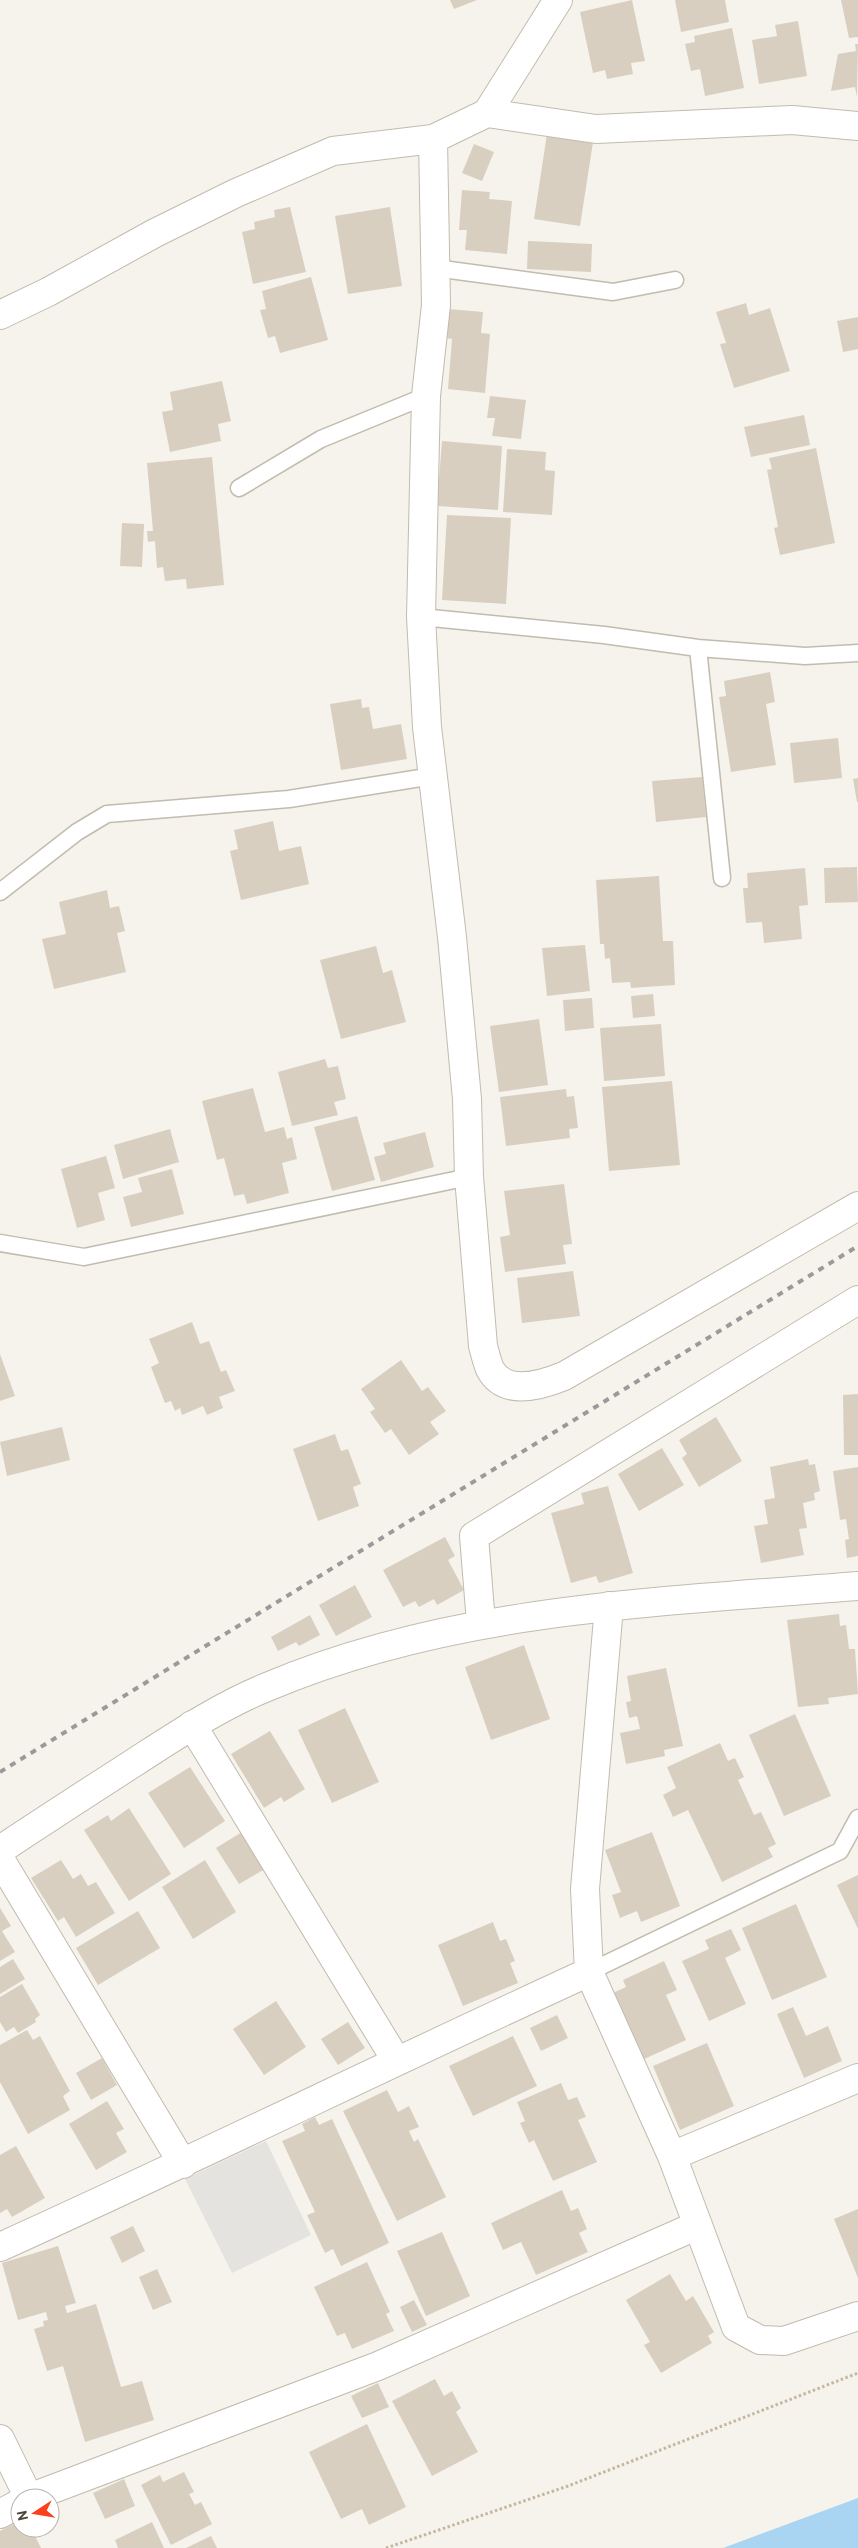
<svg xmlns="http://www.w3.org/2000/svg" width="858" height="2548" viewBox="0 0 858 2548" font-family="Overpass,sans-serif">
  <rect width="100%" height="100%" fill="#f6f3ec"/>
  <!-- parking -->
  <path fill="#e5e3e0" d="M 266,2141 L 311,2235 L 232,2273 L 185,2179 Z"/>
  <!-- water -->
  <path fill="#a9d4f2" d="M 858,2498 L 858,2548 L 723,2548 Z"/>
  <!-- building -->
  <path fill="#d8cfc1" d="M 450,0 L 477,0 L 454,9 Z
    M 632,0 L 645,61 L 631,63 L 633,74 L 607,79 L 605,70 L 593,73 L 580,12 Z
    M 675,0 L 725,0 L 729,22 L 681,32 Z
    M 841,0 L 858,0 L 858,37 L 849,38 Z
    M 798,21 L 807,76 L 759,84 L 752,40 L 777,36 L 775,25 Z
    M 732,28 L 744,88 L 705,96 L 700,69 L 691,71 L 685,44 L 695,42 L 694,36 Z
    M 855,44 L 858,44 L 857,97 L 855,87 L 831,91 L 838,54 L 856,51 Z
    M 547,134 L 593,142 L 580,226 L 534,219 Z
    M 474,144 L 494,152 L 482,181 L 462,173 Z
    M 462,190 L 490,192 L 489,199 L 512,201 L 507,254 L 465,250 L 467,230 L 459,230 Z
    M 290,207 L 306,272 L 253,284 L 242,232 L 255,229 L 254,222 L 275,217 L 274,210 Z
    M 390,207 L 402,286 L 348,294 L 335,216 Z
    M 528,241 L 592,244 L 591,272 L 527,269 Z
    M 311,277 L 328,340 L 280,353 L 275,336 L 268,338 L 260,310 L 266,309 L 262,291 Z
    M 746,303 L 749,315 L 770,308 L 790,371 L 734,388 L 720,344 L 726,343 L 716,312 Z
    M 448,309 L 483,312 L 481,333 L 490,334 L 485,393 L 448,389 L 452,339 L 446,338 Z
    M 858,317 L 858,349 L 843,352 L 837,321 Z
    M 222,381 L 231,421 L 218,424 L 221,441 L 170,452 L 162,412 L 173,410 L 170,392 Z
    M 490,396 L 526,400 L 521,439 L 492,436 L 495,418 L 487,418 Z
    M 804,415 L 810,445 L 751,457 L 744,427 Z
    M 442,441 L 502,446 L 498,510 L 437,506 Z
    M 816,448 L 835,543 L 780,555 L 774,528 L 778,527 L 767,470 L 772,469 L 769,458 Z
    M 507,449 L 546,452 L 545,470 L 555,471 L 552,515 L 503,512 Z
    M 212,457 L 224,585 L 187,589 L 186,579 L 165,581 L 163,567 L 157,568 L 155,541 L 148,542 L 147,531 L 153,531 L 147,463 Z
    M 447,515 L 511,518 L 506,604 L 442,600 Z
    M 122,523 L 144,524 L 142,567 L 120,566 Z
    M 770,672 L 775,702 L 766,704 L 776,765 L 731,772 L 719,697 L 726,696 L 724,681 Z
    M 361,699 L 362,708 L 369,707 L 373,729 L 401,724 L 407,759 L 341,770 L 330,704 Z
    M 838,738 L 842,778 L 794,783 L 790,743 Z
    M 702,777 L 706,817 L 656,822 L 652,781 Z
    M 858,778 L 858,802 L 857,802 L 853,779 Z
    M 273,821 L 279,851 L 301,846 L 309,884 L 241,900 L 230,851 L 238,849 L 234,830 Z
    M 857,867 L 858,902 L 825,903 L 824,868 Z
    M 805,868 L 808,905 L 799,906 L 802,939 L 764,943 L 762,922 L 746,923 L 743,888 L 748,888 L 747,873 Z
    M 659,876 L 663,941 L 673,941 L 675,985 L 631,988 L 630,982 L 612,983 L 610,958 L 605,959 L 604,944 L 600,944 L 596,880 Z
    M 107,890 L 110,908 L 119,906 L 125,931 L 117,933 L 126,972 L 54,989 L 42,939 L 66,934 L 59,902 Z
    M 585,945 L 590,991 L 547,996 L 542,948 Z
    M 376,946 L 383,973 L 392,970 L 406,1022 L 341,1039 L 320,960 Z
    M 653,994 L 655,1016 L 633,1018 L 631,996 Z
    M 592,998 L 594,1028 L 565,1031 L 563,1000 Z
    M 539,1019 L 548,1085 L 499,1092 L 490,1026 Z
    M 661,1024 L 665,1076 L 604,1081 L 600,1028 Z
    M 325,1059 L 328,1068 L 338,1066 L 346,1099 L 334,1102 L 338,1115 L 292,1126 L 278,1072 Z
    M 672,1081 L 680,1165 L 609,1171 L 602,1087 Z
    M 253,1088 L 265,1132 L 284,1127 L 287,1139 L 292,1137 L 297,1159 L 282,1163 L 289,1193 L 247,1204 L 244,1194 L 234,1196 L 224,1158 L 217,1160 L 202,1101 Z
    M 566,1089 L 567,1097 L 574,1096 L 578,1128 L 569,1129 L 570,1138 L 506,1146 L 500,1097 Z
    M 357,1116 L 375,1180 L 332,1191 L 314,1127 Z
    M 170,1129 L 179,1162 L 123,1179 L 114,1145 Z
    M 425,1132 L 434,1167 L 381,1182 L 374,1157 L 386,1154 L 383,1143 Z
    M 106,1156 L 115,1188 L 98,1193 L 105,1220 L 77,1228 L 61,1169 Z
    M 172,1169 L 184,1214 L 131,1227 L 123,1197 L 142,1192 L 138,1178 Z
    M 564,1184 L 572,1244 L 563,1245 L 566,1264 L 505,1272 L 500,1237 L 510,1235 L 504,1191 Z
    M 573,1271 L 580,1316 L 522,1323 L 517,1278 Z
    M 192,1322 L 200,1344 L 209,1341 L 221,1372 L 226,1370 L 235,1391 L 219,1397 L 223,1408 L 207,1415 L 203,1406 L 182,1415 L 180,1408 L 175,1411 L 171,1401 L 165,1403 L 151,1367 L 159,1363 L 149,1339 Z
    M 0,1354 L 15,1396 L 0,1401 Z
    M 401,1360 L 422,1391 L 428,1387 L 446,1411 L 430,1422 L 439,1434 L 409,1455 L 391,1429 L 385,1433 L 370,1412 L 375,1409 L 361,1389 Z
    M 858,1394 L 858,1455 L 844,1455 L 843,1395 Z
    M 716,1417 L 742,1461 L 699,1487 L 682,1458 L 687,1454 L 679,1440 Z
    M 62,1427 L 70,1460 L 7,1476 L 0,1442 Z
    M 335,1434 L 341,1451 L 348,1449 L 361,1484 L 353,1487 L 359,1506 L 318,1521 L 293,1449 Z
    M 662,1448 L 684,1485 L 639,1511 L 618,1474 Z
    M 808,1459 L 809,1465 L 815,1464 L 820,1491 L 814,1493 L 815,1500 L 803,1503 L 807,1528 L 799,1529 L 804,1555 L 761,1563 L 754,1526 L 768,1524 L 764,1500 L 775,1498 L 770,1467 Z
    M 858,1467 L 858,1556 L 847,1558 L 845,1540 L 849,1539 L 846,1519 L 840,1520 L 833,1471 Z
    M 608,1486 L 633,1573 L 599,1583 L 596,1576 L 571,1583 L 551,1513 L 584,1504 L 581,1493 Z
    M 445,1537 L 455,1556 L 448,1560 L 464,1590 L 437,1605 L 434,1599 L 419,1607 L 415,1601 L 403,1607 L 383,1570 Z
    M 355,1585 L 372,1617 L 336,1636 L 319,1605 Z
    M 839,1614 L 840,1626 L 846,1625 L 849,1649 L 855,1649 L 858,1694 L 828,1698 L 829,1704 L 798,1707 L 787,1620 Z
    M 310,1615 L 320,1635 L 299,1646 L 296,1642 L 278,1651 L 271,1637 Z
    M 524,1645 L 550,1719 L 491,1740 L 465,1667 Z
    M 666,1668 L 683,1746 L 664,1750 L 665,1756 L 626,1764 L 620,1733 L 640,1729 L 637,1716 L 629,1718 L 626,1702 L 631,1701 L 627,1676 Z
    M 345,1708 L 379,1782 L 332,1803 L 298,1730 Z
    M 795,1714 L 831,1796 L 784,1816 L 749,1735 Z
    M 270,1731 L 305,1789 L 284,1802 L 281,1797 L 264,1808 L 231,1754 Z
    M 720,1743 L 728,1761 L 735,1758 L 744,1777 L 738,1780 L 754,1815 L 761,1812 L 776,1844 L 768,1848 L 773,1857 L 722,1882 L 688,1810 L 673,1817 L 663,1795 L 676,1788 L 667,1767 Z
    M 190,1767 L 225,1821 L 184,1848 L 148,1793 Z
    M 129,1808 L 171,1874 L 129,1901 L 84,1830 L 108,1815 L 111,1821 Z
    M 242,1832 L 265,1869 L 239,1884 L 216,1848 Z
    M 652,1832 L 680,1906 L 641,1922 L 637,1911 L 620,1918 L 612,1895 L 621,1892 L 605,1850 Z
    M 61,1860 L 73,1879 L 81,1874 L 88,1886 L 96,1882 L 115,1913 L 76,1937 L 64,1917 L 58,1921 L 31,1878 Z
    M 205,1860 L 236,1912 L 193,1939 L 162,1887 Z
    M 858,1875 L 858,1929 L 837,1885 Z
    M 796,1904 L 827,1977 L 772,2000 L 742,1928 Z
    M 0,1908 L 11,1926 L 2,1931 L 15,1952 L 0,1961 Z
    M 138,1911 L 160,1948 L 98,1985 L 76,1948 Z
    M 493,1922 L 500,1941 L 506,1939 L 515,1961 L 510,1963 L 518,1983 L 463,2006 L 438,1945 Z
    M 731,1929 L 741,1950 L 725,1958 L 746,2004 L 709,2021 L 682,1961 L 709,1949 L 705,1940 Z
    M 13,1959 L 25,1979 L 0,1994 L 0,1967 Z
    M 664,1961 L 677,1990 L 666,1995 L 686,2040 L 642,2060 L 613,1993 L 626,1987 L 623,1980 Z
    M 22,1984 L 40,2015 L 35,2019 L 36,2022 L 18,2033 L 14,2027 L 6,2032 L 0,2022 L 0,1997 Z
    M 276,2001 L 306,2047 L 264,2075 L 233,2029 Z
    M 793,2007 L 806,2036 L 828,2026 L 842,2061 L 804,2078 L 777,2014 Z
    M 557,2015 L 568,2038 L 541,2051 L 530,2028 Z
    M 348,2022 L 365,2048 L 338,2065 L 321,2039 Z
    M 27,2030 L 33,2040 L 40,2036 L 70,2091 L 63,2096 L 70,2110 L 28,2134 L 0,2082 L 0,2045 Z
    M 513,2036 L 537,2086 L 473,2116 L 449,2066 Z
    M 707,2043 L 734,2106 L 680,2130 L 653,2066 Z
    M 102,2058 L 117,2085 L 91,2100 L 76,2073 Z
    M 561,2083 L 568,2100 L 577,2097 L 586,2117 L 578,2120 L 597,2162 L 553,2181 L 534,2140 L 529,2143 L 520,2123 L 525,2121 L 517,2102 Z
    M 387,2090 L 398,2112 L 409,2106 L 419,2127 L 409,2131 L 414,2142 L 418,2139 L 446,2197 L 397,2221 L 343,2111 Z
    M 107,2101 L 124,2129 L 116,2133 L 127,2152 L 96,2170 L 69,2124 Z
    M 315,2117 L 319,2125 L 332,2119 L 389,2243 L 341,2266 L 333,2249 L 325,2253 L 307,2215 L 315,2212 L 282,2141 L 305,2131 L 302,2124 Z
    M 16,2146 L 45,2198 L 12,2217 L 7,2209 L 0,2213 L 0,2155 Z
    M 562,2190 L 571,2211 L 578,2208 L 587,2229 L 579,2233 L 588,2252 L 536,2275 L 521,2242 L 503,2250 L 491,2223 Z
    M 858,2209 L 858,2278 L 834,2219 Z
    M 133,2226 L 145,2251 L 122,2263 L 110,2237 Z
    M 442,2232 L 470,2296 L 426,2316 L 397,2251 Z
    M 58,2246 L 76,2303 L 65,2306 L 67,2313 L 96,2304 L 121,2387 L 142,2381 L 154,2420 L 85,2442 L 63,2366 L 47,2371 L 34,2329 L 44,2326 L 43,2321 L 48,2320 L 46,2312 L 18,2320 L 2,2263 Z
    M 367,2262 L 390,2312 L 386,2314 L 394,2331 L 352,2349 L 345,2333 L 337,2336 L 314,2287 Z
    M 157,2269 L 172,2302 L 153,2310 L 139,2277 Z
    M 670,2274 L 686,2301 L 693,2296 L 714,2332 L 708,2336 L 712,2343 L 661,2373 L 644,2345 L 650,2342 L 626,2300 Z
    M 414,2300 L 427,2325 L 412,2332 L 400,2307 Z
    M 435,2379 L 444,2396 L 452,2391 L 461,2408 L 456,2412 L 478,2452 L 432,2476 L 392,2401 Z
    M 378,2383 L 389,2407 L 362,2418 L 351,2396 Z
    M 367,2424 L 406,2507 L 369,2525 L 362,2509 L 341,2519 L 309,2452 Z
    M 184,2472 L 194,2492 L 189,2494 L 195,2505 L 201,2502 L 212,2524 L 171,2545 L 141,2485 L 160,2475 L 163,2482 Z
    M 124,2479 L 135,2506 L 105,2519 L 93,2493 Z
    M 20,2521 L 20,2528 L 31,2528 L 41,2548 L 0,2548 L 0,2531 Z
    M 152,2522 L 164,2548 L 118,2548 L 115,2540 Z
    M 211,2536 L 217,2548 L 186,2548 Z"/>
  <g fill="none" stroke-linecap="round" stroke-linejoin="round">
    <!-- service casing -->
    <g stroke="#c2bbae" stroke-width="19">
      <path id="service" d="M 435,268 L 613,292 L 675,280
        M 239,488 L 321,439 L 426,396
        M 421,617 L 604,635 L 698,648 L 805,656 L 858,653
        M 698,648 L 722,878
        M 0,892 L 77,832 L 107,814 L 289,799 L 433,776
        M 0,1243 L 84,1257 L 469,1177
        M 589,1972 L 840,1851 L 858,1818"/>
    </g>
    <!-- minor casing -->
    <g stroke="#c2bbae" stroke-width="30">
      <path id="minor" d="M 487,113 L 596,129 L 792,120 L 858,126
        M 433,139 L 436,305 L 426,396 L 421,617 L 427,727 L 452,937 L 467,1099 L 469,1177 L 483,1346 C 485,1353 487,1362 490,1369 C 505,1397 542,1385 564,1376 L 858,1206
        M 0,315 L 48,292 L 155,233 L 236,193 L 333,151 L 433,139 L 487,113 L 558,0
        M 609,1606 L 585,1889 L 589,1972 L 672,2156 L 736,2327 L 760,2340 L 784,2341 L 858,2316
        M 481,1623 L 474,1536 L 858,1300
        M 192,1725 L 396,2060
        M 0,1850 C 45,1820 90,1791 135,1762 C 177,1735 220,1706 267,1687 C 454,1608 659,1602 858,1586
        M 0,1859 L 183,2164
        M 672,2156 L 858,2078
        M 0,2247 C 197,2158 392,2062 589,1972
        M 0,2439 L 29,2498
        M 29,2498 L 378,2366 L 698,2225
        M 0,2514 L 20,2503"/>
    </g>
    <!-- path -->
    <path stroke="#c4b79f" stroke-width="3" stroke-dasharray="2.5 2.5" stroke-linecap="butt" d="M 386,2548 L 568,2486 L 858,2373"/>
    <!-- service -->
    <use href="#service" stroke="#fff" stroke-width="16"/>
    <!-- minor -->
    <use href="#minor" stroke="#fff" stroke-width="28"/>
    <!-- rail -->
    <path stroke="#9a9a9a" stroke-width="4" stroke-dasharray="6 6" stroke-linecap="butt" d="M 0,1772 L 858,1246"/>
  </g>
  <!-- north arrow -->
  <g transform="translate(35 2513) rotate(258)"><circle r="24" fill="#ffffff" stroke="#b7b4b0"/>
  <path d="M0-4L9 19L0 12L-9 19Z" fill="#fc3f1d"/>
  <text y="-8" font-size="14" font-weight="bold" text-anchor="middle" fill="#4b4439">N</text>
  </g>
</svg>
